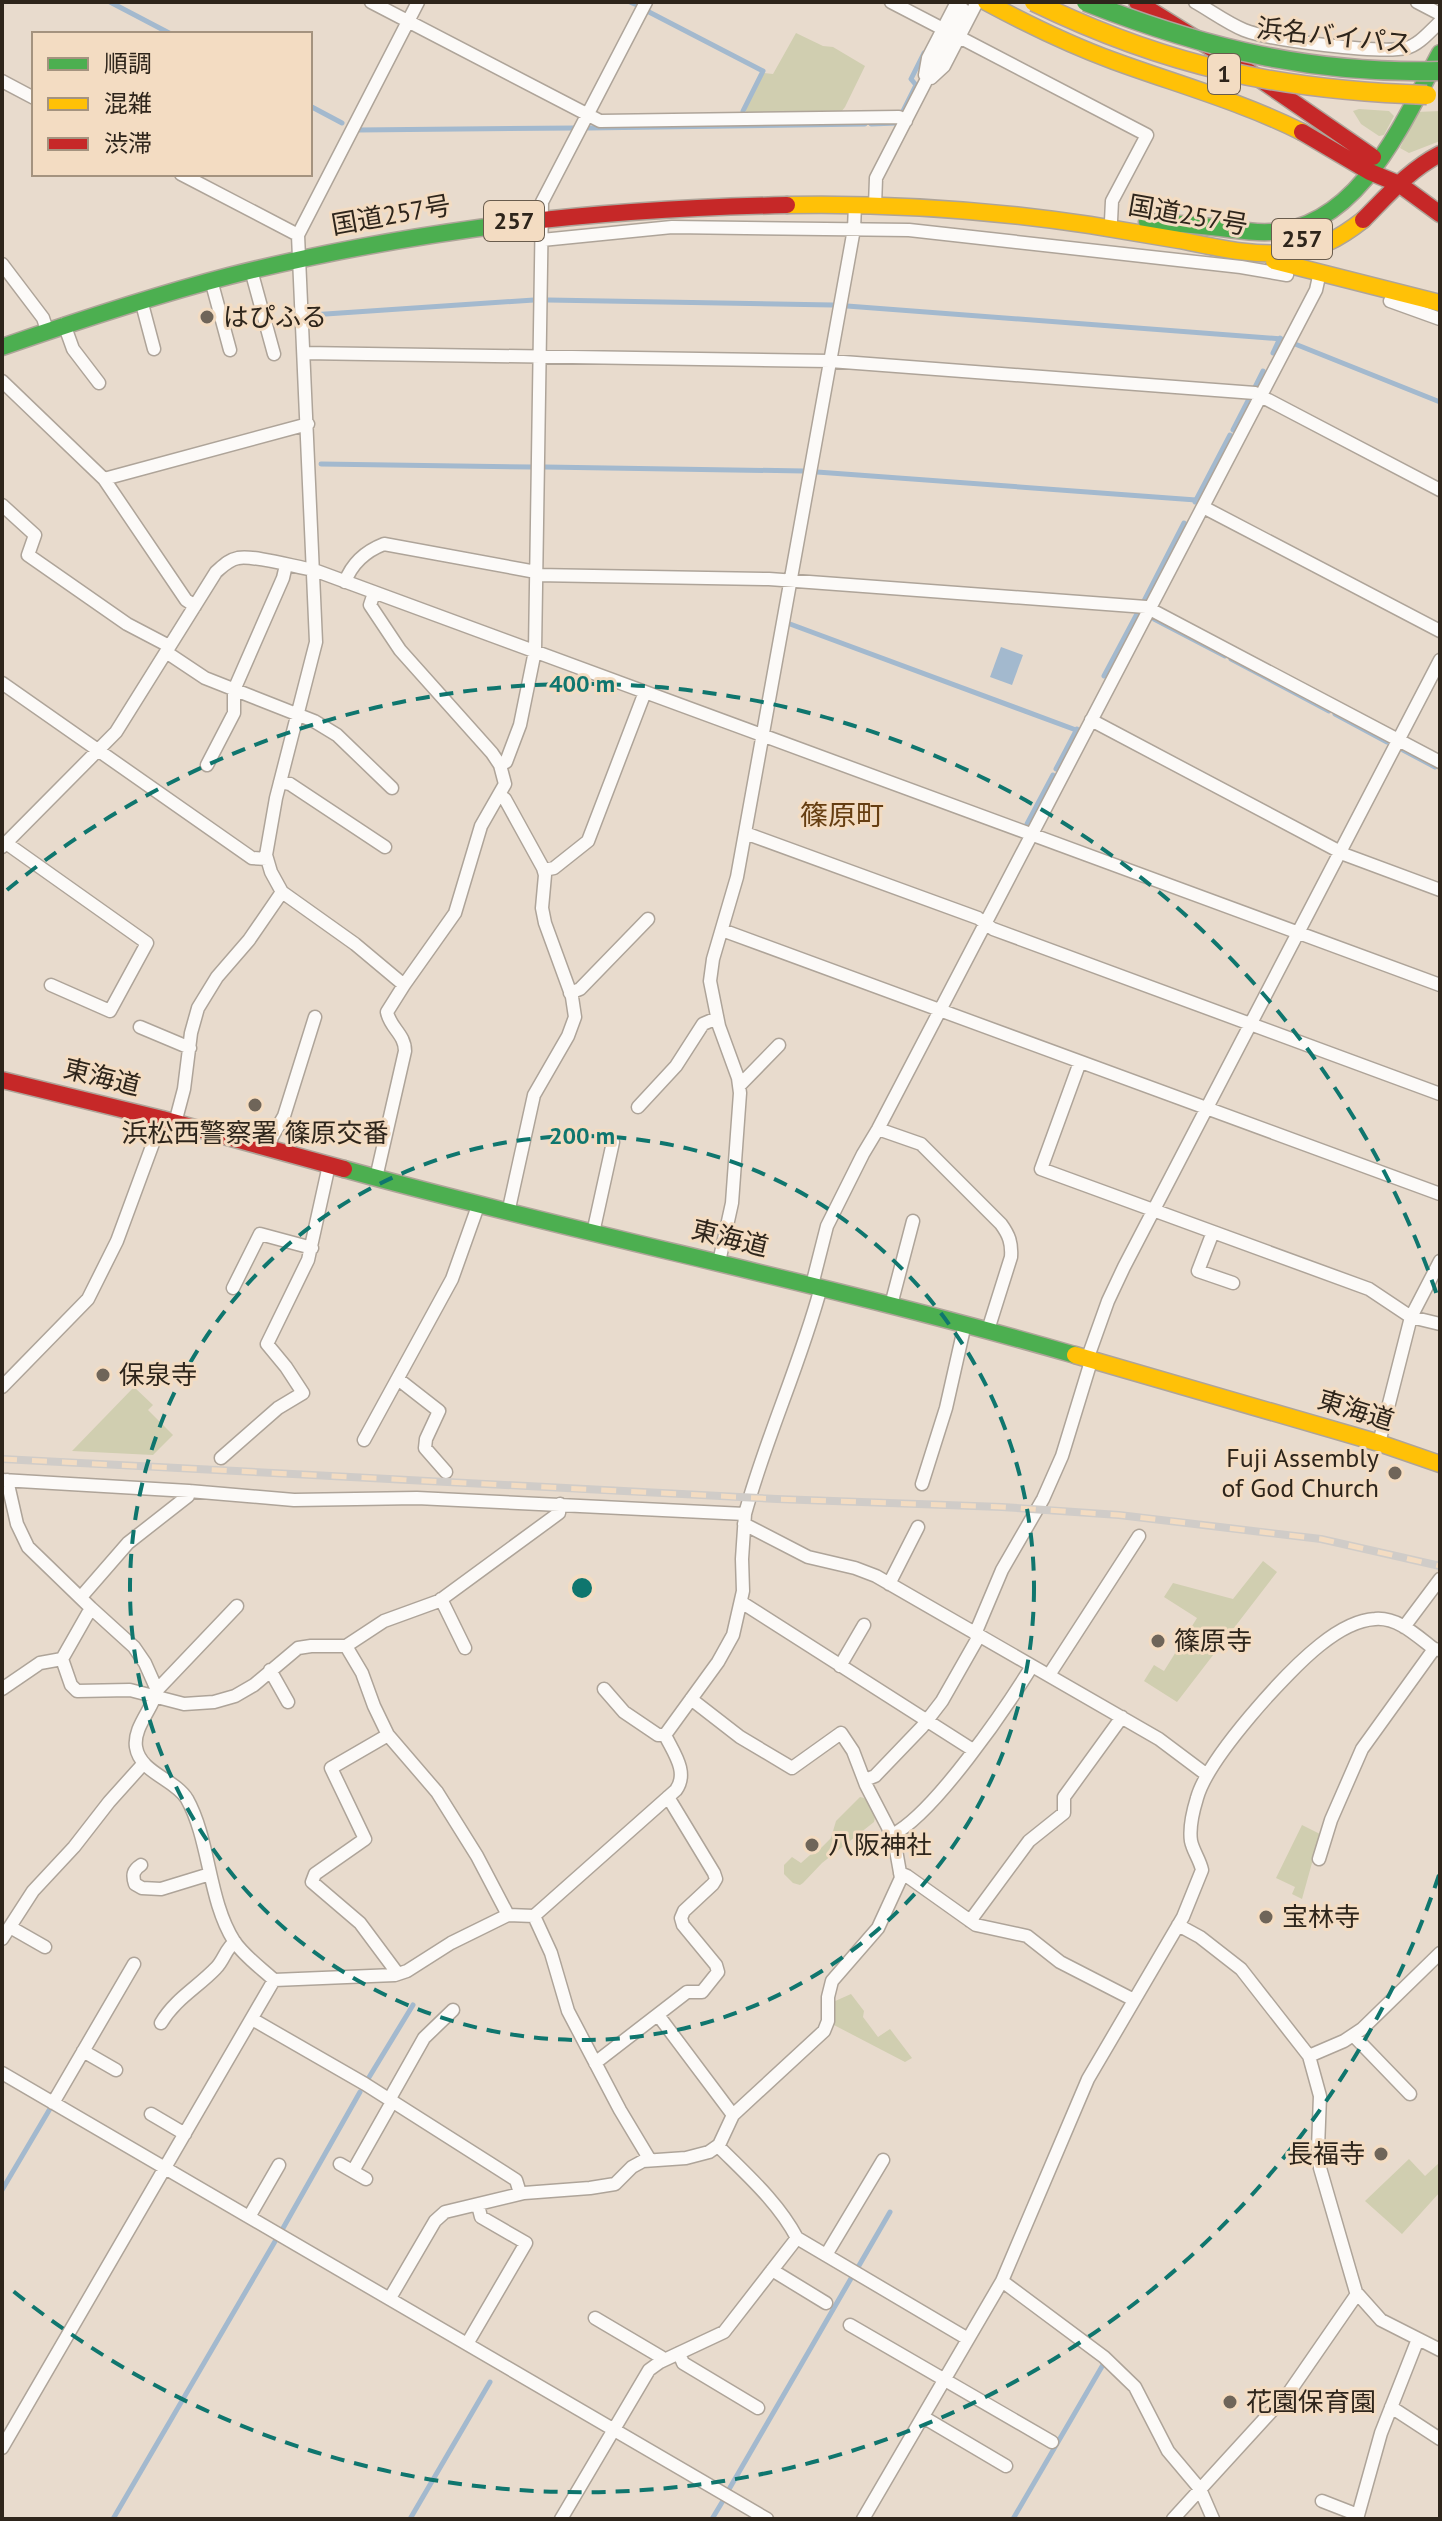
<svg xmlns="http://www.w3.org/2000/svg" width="1442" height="2521" viewBox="0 0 1442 2521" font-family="'PT Sans','Noto Sans JP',sans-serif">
  <rect width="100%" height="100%" fill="#e8dbcd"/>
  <!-- green -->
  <path fill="#d0ceb0" d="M 796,33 L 823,46 L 833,47 L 865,66 L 845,107 L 841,112 L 747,114 L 745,108 L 764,73 L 773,74 Z
    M 1359,109 L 1389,111 L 1394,116 L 1384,135 L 1379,136 L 1361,124 L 1353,111 Z
    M 1440,111 L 1440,141 L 1409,153 L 1400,148 L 1417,112 Z
    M 134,1387 L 153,1405 L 148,1410 L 173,1435 L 153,1455 L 72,1451 Z
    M 1263,1561 L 1277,1572 L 1177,1702 L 1144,1681 L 1154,1665 L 1164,1671 L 1197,1618 L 1164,1597 L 1173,1583 L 1233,1599 Z
    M 860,1797 C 871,1798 877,1813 874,1822 L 822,1863 L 803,1883 L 800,1885 L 793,1883 L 784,1874 L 784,1865 L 792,1857 L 801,1863 L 810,1855 L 816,1853 L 831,1838 L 836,1821 Z
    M 1302,1825 L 1320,1834 L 1302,1899 L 1292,1894 L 1295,1887 L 1276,1878 Z
    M 851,1994 L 864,2011 L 863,2017 L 878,2037 L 890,2029 L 912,2058 L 905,2062 L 832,2024 L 833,2002 Z
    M 1409,2159 L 1425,2176 L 1440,2162 L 1440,2192 L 1402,2234 L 1365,2201 Z"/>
  <!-- water -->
  <path fill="#a3b9ce" d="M 1001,647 L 1023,655 L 1012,685 L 990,677 Z"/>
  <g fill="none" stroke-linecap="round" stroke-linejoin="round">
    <!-- stream -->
    <path stroke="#a3b9ce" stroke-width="5" d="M 110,2 L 171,34
      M 630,2 L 637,5
      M 649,12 L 763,71 L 743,111
      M 310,106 L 342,123
      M 902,113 L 916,85 L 911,79 L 924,53
      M 871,124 L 897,123
      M 588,128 L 865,124
      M 358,130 L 575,128
      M 548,300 L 833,305
      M 847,306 L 1282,339
      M 311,315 L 534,300
      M 1295,344 L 1440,402
      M 1273,353 L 1280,338
      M 1254,389 L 1263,371
      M 1233,430 L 1250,397
      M 321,464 L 531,467
      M 545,467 L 804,471
      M 817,472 L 1196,500
      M 1195,502 L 1230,435
      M 1144,601 L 1184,523
      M 1154,619 L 1225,656
      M 790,624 L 1076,730
      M 1231,659 L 1329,711
      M 1104,676 L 1138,612
      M 1335,714 L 1387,742
      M 1403,750 L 1435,767
      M 1056,769 L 1077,729
      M 1027,824 L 1053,775
      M 368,2079 L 413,2005
      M 2,2190 L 51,2107
      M 282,2230 L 360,2092
      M 857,2269 L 890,2212
      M 728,2491 L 853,2275
      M 113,2519 L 277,2238
      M 410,2519 L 490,2382
      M 712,2519 L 724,2499
      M 1013,2519 L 1104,2363"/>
    <!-- street casing -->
    <g stroke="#aea499" stroke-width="15">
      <path id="street" d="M 371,2 L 600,121 L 899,117 L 906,121
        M 891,2 L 943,29
        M 1195,2 C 1211,11 1227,23 1244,30 C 1269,40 1380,54 1406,48 C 1419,45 1430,31 1440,22
        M 1417,2 L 1440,14
        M 959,37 L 1147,135 L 1112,201 L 1111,221
        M 925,75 L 928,58 L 957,2
        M 931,78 L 944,66 L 977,2
        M 2,81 L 34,98
        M 181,174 L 298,235
        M 875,206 L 876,178 L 963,9
        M 542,240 L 672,227 L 909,230 L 1241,267 L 1287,275
        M 2,264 L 43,318 L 47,330
        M 251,270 L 274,354
        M 211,280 L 230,350
        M 141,300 L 154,349
        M 1390,301 L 1440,319
        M 64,324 L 73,349 L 99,383
        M 304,353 L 830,361 L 1255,393 L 1440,490
        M 2,381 L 104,479 L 186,600 L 195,606
        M 104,479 L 308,424
        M 2,505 L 35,535 L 28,555 L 127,624 L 169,646
        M 1203,507 L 1440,631
        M 536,575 L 769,579 L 1146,607 L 1440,762
        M 345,582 C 352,563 366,551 384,544 L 536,572
        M 374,593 L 370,605 L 400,650 L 492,753 L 500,765 L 505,784 L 481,826 L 455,913 L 404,985 L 387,1012 C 390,1028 405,1034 405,1051 L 376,1178
        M 166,652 L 205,678 L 314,721 L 337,735 L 392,788
        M 2,683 L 252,858 L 267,859
        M 1091,720 L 1346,855 L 1440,890
        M 207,765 L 234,713 L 234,690 L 283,578 L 286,565
        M 500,765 L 506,762 L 520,725 L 535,651 L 542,202 L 646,2
        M 280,782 L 290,784 L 385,847
        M 499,795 L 505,799 L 543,868 L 545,875 L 542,908 L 545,923 L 572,997 L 575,1017 L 568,1036 L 534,1095 L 508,1213
        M 745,833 L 978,918 L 993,929 L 1440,1094
        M 6,843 L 147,943 L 110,1011 L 51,985
        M 2,847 L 116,732 L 216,572 C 223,566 228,560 238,558 C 255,555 295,567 314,570 L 1440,985
        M 544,870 L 554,868 L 588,841 L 645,692
        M 722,930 L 1440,1194
        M 404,985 L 355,944 L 282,892 L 271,872 L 266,855 L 276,798 L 316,642 L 298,235 L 418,2
        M 570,993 L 580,989 L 648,919
        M 140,1027 L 190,1048
        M 1080,1062 L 1041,1169 L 1369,1289 L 1411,1317 L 1440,1324
        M 740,1085 L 779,1045
        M 638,1107 L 676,1066 L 703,1024 L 717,1018
        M 175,1123 L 184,1089 L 191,1033 L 198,1008 L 217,977 L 249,940 L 282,892
        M 878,1129 L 921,1144 L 1001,1224 C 1009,1235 1012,1243 1011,1257 L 988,1330
        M 269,1148 L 272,1137 L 284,1116 L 315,1017
        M 1213,1232 L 1198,1271 L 1233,1283
        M 593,1233 L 613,1142
        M 719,1262 L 732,1203 L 740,1093 L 738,1078 L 719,1026 L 710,981 L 713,959 L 737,877 L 854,229 L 855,205
        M 812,1285 L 827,1226 L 863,1154 L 878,1129 L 1316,290 L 1320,272
        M 233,1288 L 260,1234 L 312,1248
        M 891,1305 L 913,1221
        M 1088,1357 L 1108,1301 L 1124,1267 L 1440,660
        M 398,1379 L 439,1411 L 426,1439 L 425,1448 L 446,1472
        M 2,1387 L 88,1299 L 117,1241 L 162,1119
        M 364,1440 L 452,1279 L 478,1206
        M 1379,1443 L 1411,1317 L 1440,1261
        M 221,1458 L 278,1408 L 303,1393 L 286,1367 L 267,1344 L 308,1260 L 329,1165
        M 2,1480 L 189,1491 L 294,1500 L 417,1498 L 745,1514 C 766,1437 800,1365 821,1287
        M 7,1480 L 17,1524 L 28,1547 L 91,1608 L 134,1647 L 145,1663 L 157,1690 C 153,1709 133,1727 136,1747 C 140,1773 175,1779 187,1799 C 210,1840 208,1900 234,1941 C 244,1956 261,1968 274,1980
        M 922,1484 L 946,1408 L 965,1324
        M 744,1524 L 808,1557 L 855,1568 L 876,1576 L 1159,1739 L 1207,1775
        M 889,1584 L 918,1527
        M 81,1597 L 128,1543 L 188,1496 L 189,1491
        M 441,1599 L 465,1648
        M 741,1602 L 973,1750
        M 1404,1627 L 1440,1579
        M 975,1634 L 1002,1570 L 1043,1499 L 1062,1456 L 1092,1358
        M 346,1646 L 362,1673 L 374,1706 L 388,1735 L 437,1792 L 477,1856 L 508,1915
        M 62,1659 L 71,1685 L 77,1691 L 130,1690 L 184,1704 L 214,1702 L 235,1696 L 254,1685 L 298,1648 L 311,1646 L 346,1646 L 384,1621 L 439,1601 L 559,1513 L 560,1504
        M 840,1666 L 864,1625
        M 270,1670 L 288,1702
        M 1049,1675 L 1139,1536
        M 2,1689 L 40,1663 L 62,1659 L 91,1608
        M 604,1689 L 624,1712 L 658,1735 L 665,1735
        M 157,1690 L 237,1606
        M 388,1735 L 331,1768 L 365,1839 L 315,1874 L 312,1882 L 360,1923 L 398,1974
        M 865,1780 L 875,1776 L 922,1727 L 942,1701 L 979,1636
        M 892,1835 C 934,1814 1006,1708 1032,1666
        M 1319,1859 L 1331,1820 L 1362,1749 L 1434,1649
        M 141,1865 C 133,1870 132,1875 135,1884 L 142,1888 L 161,1889 L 210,1874
        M 900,1873 L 907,1876 L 976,1925 L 1027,1936 L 1060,1962 L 1134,2000
        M 534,1916 L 551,1953 L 568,2011 L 620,2110 L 650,2160
        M 970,1921 L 1029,1841 L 1064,1813 L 1064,1797 L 1122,1717
        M 1178,1925 L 1200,1937 L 1241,1969 L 1309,2056 L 1320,2096 L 1318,2148 L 1320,2168 L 1356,2292 L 1381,2320 L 1440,2350
        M 10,1927 L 45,1947
        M 2,1939 L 33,1891 L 74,1847 L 109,1802 L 144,1763
        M 658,2015 L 733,2115
        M 252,2019 L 365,2084 L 516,2180 L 520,2193
        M 161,2023 C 175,1999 198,1987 216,1968 C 224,1960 226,1948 235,1942
        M 1353,2035 L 1410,2094
        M 83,2051 L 116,2070
        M 1309,2056 L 1344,2041 L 1362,2029 L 1440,1953
        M 595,2063 L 687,1992 L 702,1992 L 718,1972 L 716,1965 L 683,1925 L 681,1918 L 684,1911 L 713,1884 L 716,1879 L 714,1873 L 668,1797
        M 2,2073 L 767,2519
        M 389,2100 L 424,2038 L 453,2010
        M 53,2103 L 134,1964
        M 151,2114 L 185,2134
        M 340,2164 L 366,2179
        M 353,2171 L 392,2102
        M 249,2217 L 279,2165
        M 797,2238 L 968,2339
        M 826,2255 L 883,2160
        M 772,2270 L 826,2303
        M 1002,2281 L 1104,2357 L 1135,2387 L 1168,2451 L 1200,2489 L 1213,2519
        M 390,2298 L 435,2221 L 445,2212 L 524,2193 L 590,2188 L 615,2184 L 632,2167 L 643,2161 L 686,2158 L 709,2152 L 719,2145 L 733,2115 L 824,2031 L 828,2021 L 828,1997 L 832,1981 L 878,1928 L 901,1878 L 894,1839 L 866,1785 L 853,1751 L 841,1733 L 792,1768 L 740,1737 L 691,1699
        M 595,2318 L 661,2357 L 663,2360
        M 850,2325 L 1052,2442
        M 467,2344 L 526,2243 L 481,2217 L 478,2205
        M 679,2353 L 683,2363 L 758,2408
        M 1391,2407 L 1440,2439
        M 923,2417 L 1006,2466
        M 2,2448 L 274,1980 L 395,1975 L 407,1971 L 451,1943 L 508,1915 L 534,1916 L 676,1790 C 689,1772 673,1752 665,1735 L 718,1662 L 733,1635 L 743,1591 L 742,1559 L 745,1514
        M 1322,2501 L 1358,2515
        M 561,2519 L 649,2370 L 660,2362 L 724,2332 L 797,2238 C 778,2202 747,2175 718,2146
        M 863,2519 L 1002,2281 L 1088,2079 L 1183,1917 L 1202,1870 C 1200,1860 1193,1851 1191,1841 C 1189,1828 1193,1811 1197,1798 C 1208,1758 1286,1672 1320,1645 C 1335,1633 1355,1620 1375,1619 C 1398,1617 1417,1636 1434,1649 L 1440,1650
        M 1173,2519 L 1290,2391 L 1357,2294
        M 1357,2519 L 1381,2433 L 1418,2339"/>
    </g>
    <!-- fast casing -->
    <g stroke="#aea499" stroke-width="19">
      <path id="fast" d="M 1147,222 C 1172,223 1196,225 1221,228 C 1237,230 1253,233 1270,232 C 1359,229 1404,120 1440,53
        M 2,347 C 77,321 152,296 229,276 C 324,252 420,235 517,223
        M 344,1169 C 586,1236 834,1285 1075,1355"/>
    </g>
    <!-- slow casing -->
    <g stroke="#aea499" stroke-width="19">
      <path id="slow" d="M 986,2 C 1027,24 1070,45 1114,61 C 1177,84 1242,102 1302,132
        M 787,205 C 888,203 990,210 1090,225 C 1119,230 1149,235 1179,240 C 1215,247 1250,256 1287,253 C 1317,251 1340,238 1363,220
        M 1274,261 L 1440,303
        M 1075,1355 L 1379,1443 L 1440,1464"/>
    </g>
    <!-- jam casing -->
    <g stroke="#aea499" stroke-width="19">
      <path id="jam" d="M 1137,2 L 1245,69 L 1373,157
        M 1302,132 L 1370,172 L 1399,184 L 1440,214
        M 1363,220 C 1388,195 1409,170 1440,154
        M 517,223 C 607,212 697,207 787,205
        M 2,1080 L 162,1119 L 344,1169"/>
    </g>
    <!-- street -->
    <use href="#street" stroke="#fcfaf8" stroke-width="12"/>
    <!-- fast -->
    <use href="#fast" stroke="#4caf50" stroke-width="16"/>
    <!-- slow -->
    <use href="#slow" stroke="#ffc107" stroke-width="16"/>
    <!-- jam -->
    <use href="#jam" stroke="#c62828" stroke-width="16"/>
    <!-- rail casing -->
    <g stroke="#d0ccc8" stroke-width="8">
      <path id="rail" d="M 2,1459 L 777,1499 L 1002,1507 L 1119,1515 L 1321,1539 L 1440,1566"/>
    </g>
    <!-- rail -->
    <use href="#rail" stroke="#f3dcc2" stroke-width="5" stroke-dasharray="15" stroke-linecap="butt"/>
    <!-- fast-bridge casing -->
    <g stroke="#b2a19d" stroke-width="21" stroke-linecap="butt">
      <path id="fast-bridge" d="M 1086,2 C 1206,49 1311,74 1440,71"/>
    </g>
    <!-- slow-bridge casing -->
    <g stroke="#b2a19d" stroke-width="21" stroke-linecap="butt">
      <path id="slow-bridge" d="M 1034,2 C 1168,67 1279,90 1427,95"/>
    </g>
    <!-- fast-bridge -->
    <use href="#fast-bridge" stroke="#4caf50" stroke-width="18"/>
    <!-- slow-bridge -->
    <use href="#slow-bridge" stroke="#ffc107" stroke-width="18"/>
  </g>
  <!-- distance rings -->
  <g fill="none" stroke="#0f766e" stroke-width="4" stroke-dasharray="14 10">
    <circle cx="582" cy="1588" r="452"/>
    <path d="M1439 1875A904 904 0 0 1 7 2286M7 890A904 904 0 0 1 1439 1301"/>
  </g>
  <!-- markers -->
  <g fill="#6f6559" stroke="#f3dcc2" stroke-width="3">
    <circle cx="207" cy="317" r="8"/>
    <circle cx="255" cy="1105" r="8"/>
    <circle cx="103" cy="1375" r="8"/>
    <circle cx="1395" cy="1473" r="8"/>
    <circle cx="1158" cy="1641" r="8"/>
    <circle cx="812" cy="1845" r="8"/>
    <circle cx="1266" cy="1917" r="8"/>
    <circle cx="1381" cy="2154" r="8"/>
    <circle cx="1230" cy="2402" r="8"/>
  </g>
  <g text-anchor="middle" stroke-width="6" stroke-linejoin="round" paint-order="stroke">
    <!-- shield labels -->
    <g fill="#f3dcc2" stroke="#695c4d" stroke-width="2">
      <rect x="1208" y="54" width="32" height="40" rx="6"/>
      <rect x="484" y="201" width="60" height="40" rx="6"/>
      <rect x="1272" y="219" width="60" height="40" rx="6"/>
    </g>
    <g font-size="24" font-weight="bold" fill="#2e251b">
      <text x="1224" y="82">1</text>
      <text x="514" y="229">257</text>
      <text x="1302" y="247">257</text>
    </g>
    <!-- street labels -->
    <g font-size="26" fill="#2e251b" stroke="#f3dcc2">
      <text transform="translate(1334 36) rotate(6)" y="9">浜名バイパス</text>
      <text transform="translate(391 215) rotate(-10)" y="9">国道257号</text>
      <text transform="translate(1188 215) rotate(10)" y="9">国道257号</text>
      <text transform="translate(102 1077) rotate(14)" y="9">東海道</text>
      <text transform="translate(730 1238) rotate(14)" y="9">東海道</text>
      <text transform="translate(1356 1410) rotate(17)" y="9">東海道</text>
    </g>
    <!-- poi labels -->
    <g font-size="26" fill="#2e251b" stroke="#f3dcc2" text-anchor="start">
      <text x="223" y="326">はぴふる</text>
      <text x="255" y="1142" text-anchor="middle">浜松西警察署 篠原交番</text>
      <text x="119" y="1384">保泉寺</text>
      <text x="1379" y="1467" text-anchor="end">Fuji Assembly<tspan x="1379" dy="30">of God Church</tspan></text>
      <text x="1174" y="1650">篠原寺</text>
      <text x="828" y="1854">八阪神社</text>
      <text x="1282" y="1926">宝林寺</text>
      <text x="1365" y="2163" text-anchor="end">長福寺</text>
      <text x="1246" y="2411">花園保育園</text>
    </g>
    <!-- neighbourhood labels -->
    <g font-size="28" fill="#663e11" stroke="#f3dcc2">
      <text x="842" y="825">篠原町</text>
    </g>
  </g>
  <circle cx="582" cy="1588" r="12" fill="#0f766e" stroke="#f3dcc2" stroke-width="4"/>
  <g font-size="24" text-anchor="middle" font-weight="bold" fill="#0f766e" stroke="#f3dcc2" stroke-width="6" stroke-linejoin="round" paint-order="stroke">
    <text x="582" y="692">400 m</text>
    <text x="582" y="1144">200 m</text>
  </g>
  <!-- border -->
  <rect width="1442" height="2521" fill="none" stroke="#2e251b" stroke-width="8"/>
  <!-- legend -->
  <rect x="32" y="32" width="280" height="144" fill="#f3dcc2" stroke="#a4937f" stroke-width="2"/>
  <rect x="48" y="58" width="40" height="12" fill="#4caf50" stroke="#a4937f" stroke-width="2"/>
  <text x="104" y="72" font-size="24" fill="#2e251b">順調</text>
  <rect x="48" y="98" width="40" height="12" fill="#ffc107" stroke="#a4937f" stroke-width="2"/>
  <text x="104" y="112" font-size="24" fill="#2e251b">混雑</text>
  <rect x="48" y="138" width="40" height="12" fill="#c62828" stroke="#a4937f" stroke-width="2"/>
  <text x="104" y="152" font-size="24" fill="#2e251b">渋滞</text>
</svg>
